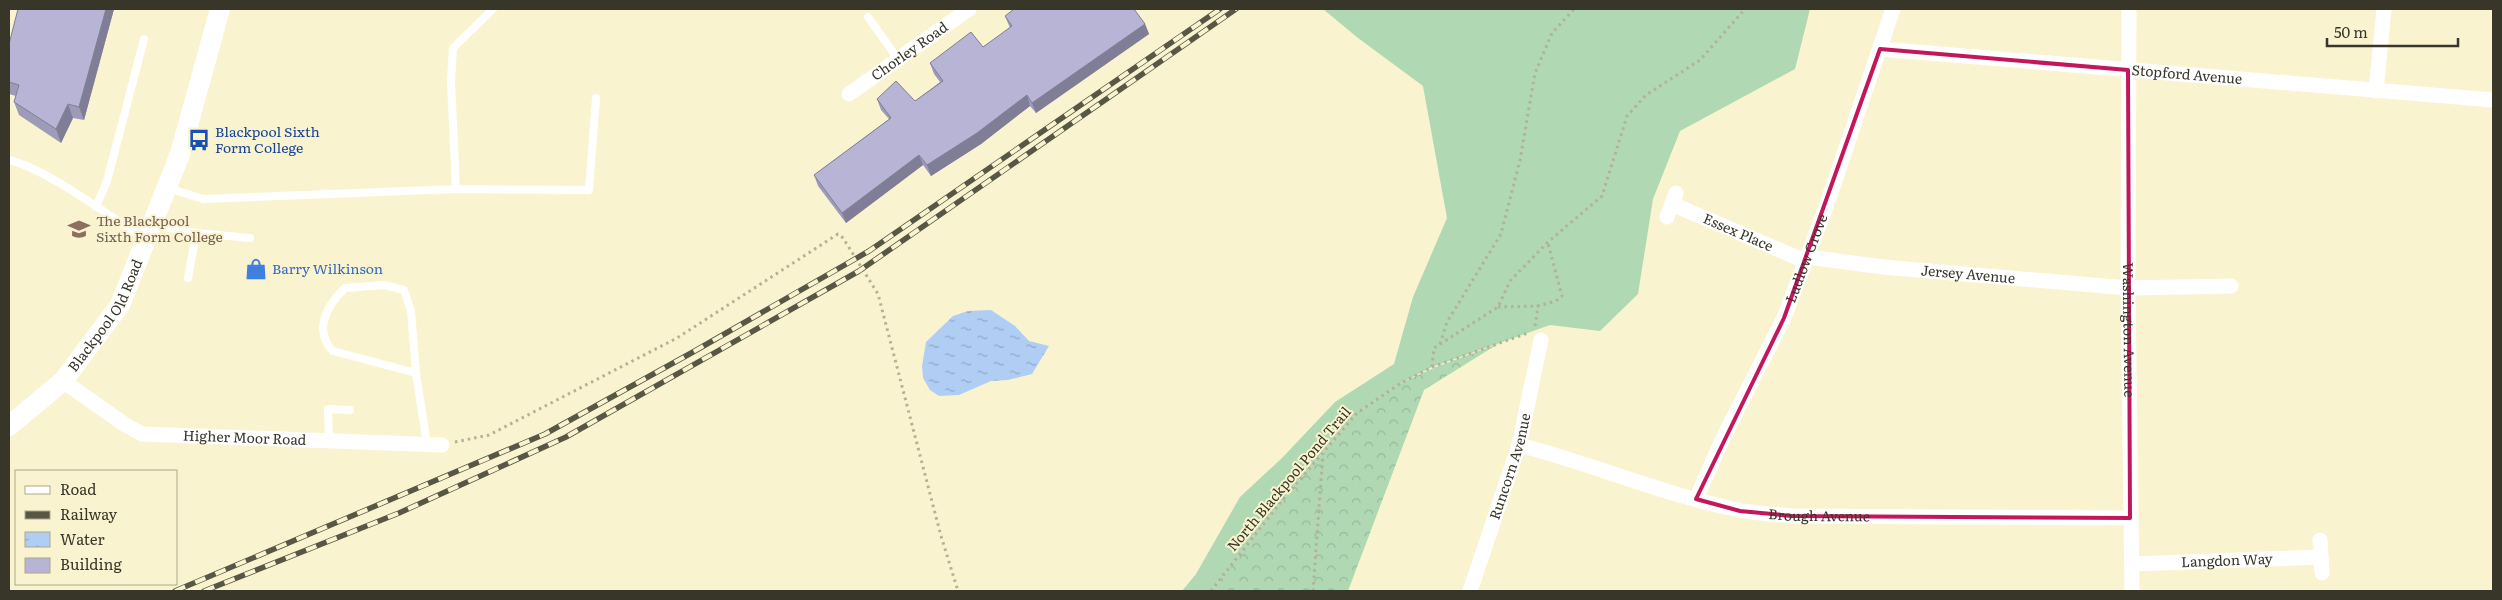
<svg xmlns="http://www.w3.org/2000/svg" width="2502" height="600" viewBox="0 0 2502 600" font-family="Literata,serif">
  <defs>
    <pattern id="forest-crowns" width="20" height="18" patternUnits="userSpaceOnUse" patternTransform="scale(1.25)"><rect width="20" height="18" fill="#afd8b3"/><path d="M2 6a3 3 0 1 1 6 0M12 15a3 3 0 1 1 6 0" fill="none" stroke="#97ba9a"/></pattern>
    <pattern id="water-ripples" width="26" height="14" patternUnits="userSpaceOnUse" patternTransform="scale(1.25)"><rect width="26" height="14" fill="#b0cef4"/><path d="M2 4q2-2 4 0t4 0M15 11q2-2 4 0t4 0" fill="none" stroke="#90a8c6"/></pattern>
  </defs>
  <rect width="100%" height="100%" fill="#f9f4cf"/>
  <!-- grass -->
  <path fill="#afd8b3" d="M 1323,9 L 1810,9 L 1795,69 L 1680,131 L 1653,199 L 1638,294 L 1600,331 L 1550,325 L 1432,367 L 1401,383 L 1357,413 L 1284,498 L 1211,591 L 1182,591 L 1196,574 L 1240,497 L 1282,458 L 1335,402 L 1394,364 L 1413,297 L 1447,218 L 1423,86 L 1358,38 Z"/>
  <!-- forest -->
  <path fill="url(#forest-crowns)" d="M 1498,344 L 1424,390 L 1348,591 L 1211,591 L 1284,498 L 1357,413 L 1401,383 L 1436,367 Z"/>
  <!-- water -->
  <path fill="url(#water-ripples)" d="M 991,310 L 1015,326 L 1029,341 L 1049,346 L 1032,374 L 1008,380 L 991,381 L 959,395 L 939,396 L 930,390 L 923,378 L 922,366 L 926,342 L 953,316 L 968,311 Z"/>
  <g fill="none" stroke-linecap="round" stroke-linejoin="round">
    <!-- path -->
    <path stroke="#b5b194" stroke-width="3" stroke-dasharray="2.5 4" stroke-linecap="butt" d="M 1498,307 L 1538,306
      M 1535,326 L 1538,306 L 1556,301 L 1562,296 L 1548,243
      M 1440,344 L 1447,322 L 1501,234 L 1520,160 L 1535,73 L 1552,33 L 1574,9
      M 1432,367 L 1528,333
      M 455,442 L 489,435 L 677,338 L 838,234 L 843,238 L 878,294 L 941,536 L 958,591
      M 1211,591 L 1284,498 L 1357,413 L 1401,383 L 1432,367 L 1434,348 L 1498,307 L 1510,281 L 1548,242 L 1602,196 L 1627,116 L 1646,95 L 1700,60 L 1745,9
      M 1313,591 L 1323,453"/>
    <!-- service -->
    <path stroke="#fff" stroke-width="8" d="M 868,17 L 898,59
      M 9,160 C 47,169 109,216 144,238
      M 168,188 L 203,199 L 456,189 L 589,190 L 596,98
      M 456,189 L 451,81 L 453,48 L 493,9
      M 96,207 L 107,181 L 144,39
      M 154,225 L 196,233 L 250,238
      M 188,278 L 196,233
      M 416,373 L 411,311 L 404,290 L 384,285 L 345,288 C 327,305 313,330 333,351 L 416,373 L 427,444
      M 329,442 L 328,409 L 350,410"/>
    <!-- minor -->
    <g stroke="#fff" stroke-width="15">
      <path id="s1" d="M 2129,9 L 2128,288 L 2132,591"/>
      <path id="s2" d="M 1880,49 L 2493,100"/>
      <path d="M 2376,91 L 2384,9"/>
      <path id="s3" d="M 849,94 L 969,9"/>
      <path id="s4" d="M 1672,204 L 1805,261"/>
      <path d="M 1667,217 L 1676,193"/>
      <path id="s5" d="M 1808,257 L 1883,267 L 2128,288 L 2231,286"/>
      <path id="s6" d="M 63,381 L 124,424 L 142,434 L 442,445"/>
      <path id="s7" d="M 1519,445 C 1593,464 1664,495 1739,510 C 1756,514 1775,514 1792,516 L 2130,518"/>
      <path id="s8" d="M 1696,499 L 1723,438 L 1784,318 L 1826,207 L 1893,9"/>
      <path d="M 2320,540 L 2322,573"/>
      <path id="s9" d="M 2133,564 L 2321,557"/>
      <path id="s10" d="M 1470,591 L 1519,445 L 1541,340"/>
    </g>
    <!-- secondary -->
    <path stroke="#fff" stroke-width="20" id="s11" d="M 9,426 L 63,381 L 120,305 L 180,154 L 220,9"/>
    <!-- rail casing -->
    <g stroke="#585644" stroke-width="5.5">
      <path id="rail" d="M 175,591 L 545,434 L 693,352 L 869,251 L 1220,9
        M 204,591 L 399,513 L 566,437 L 859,271 L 1236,9"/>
    </g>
    <!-- rail -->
    <use href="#rail" stroke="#f9f4cf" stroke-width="4" stroke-dasharray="11" stroke-linecap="butt"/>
  </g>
  <!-- wall -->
  <path fill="#9d9bb8" d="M 114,9 L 84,120 L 73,118 L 61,143 L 19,115 L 14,102 L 16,96 L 9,94 L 9,44 Z
    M 1005,16 L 1145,24 L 1149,34 L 1036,113 L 1030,106 L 981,144 L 931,176 L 923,165 L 846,223 L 818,186 L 814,175 L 889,119 L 881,110 L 877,99 L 915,101 L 940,82 L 934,74 L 930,63 L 983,47 L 1010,28 Z"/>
  <!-- shaded-wall -->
  <path fill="#807e96" d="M 106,9 L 114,9 L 84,120 L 79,107 Z
    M 1145,24 L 1149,34 L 1036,113 L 1032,103 Z
    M 1027,95 L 1030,106 L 981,144 L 931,176 L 927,165 Z
    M 68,104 L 73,118 L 61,143 L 56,129 Z
    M 919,155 L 923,165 L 846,223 L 842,213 Z"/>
  <!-- building -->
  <path fill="#b7b4d6" stroke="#807e96" d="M 18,9 L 106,9 L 79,107 L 68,104 L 56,129 L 14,102 L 19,85 L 9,82 L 9,44 Z
    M 1014,9 L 1134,9 L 1145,24 L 1032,103 L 1027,95 L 977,133 L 927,165 L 919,155 L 842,213 L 814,175 L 891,118 L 877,99 L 896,81 L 915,101 L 943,81 L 930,63 L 971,32 L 983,47 L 1012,26 L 1005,16 Z"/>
  <!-- marked area -->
  <path fill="none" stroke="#c2185b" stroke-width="4" stroke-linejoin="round" d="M 1880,49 L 2128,70 L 2130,518 L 1792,516 L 1740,511 L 1696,499 L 1784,318 Z"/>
  <!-- icons -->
  <defs>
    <g id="bus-bare" transform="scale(1.725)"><path d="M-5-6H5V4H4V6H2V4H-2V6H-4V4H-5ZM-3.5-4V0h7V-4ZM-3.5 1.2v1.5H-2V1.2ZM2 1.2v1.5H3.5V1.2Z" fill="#1a4fb4" stroke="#f9f4cf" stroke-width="2.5" paint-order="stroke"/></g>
    <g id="university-bare" transform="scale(1.725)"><path d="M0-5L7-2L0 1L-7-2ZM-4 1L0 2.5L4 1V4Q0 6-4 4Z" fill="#8d6e63" stroke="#f9f4cf" stroke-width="2.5" paint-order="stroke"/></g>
    <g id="shop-bare" transform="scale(1.725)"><path d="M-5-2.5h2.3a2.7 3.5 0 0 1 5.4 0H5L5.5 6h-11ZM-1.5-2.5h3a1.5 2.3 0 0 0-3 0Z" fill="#3f7fe0" stroke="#f9f4cf" stroke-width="2.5" paint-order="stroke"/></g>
  </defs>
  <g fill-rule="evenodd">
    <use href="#bus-bare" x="199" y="140"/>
    <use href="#university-bare" x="79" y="229"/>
    <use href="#shop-bare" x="256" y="269"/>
  </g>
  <g text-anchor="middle" stroke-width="4" stroke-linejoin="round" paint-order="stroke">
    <!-- street labels -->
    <g font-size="14" fill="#383628" stroke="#f9f4cf">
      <text dy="5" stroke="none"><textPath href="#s3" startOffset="74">Chorley Road</textPath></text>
      <text dy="5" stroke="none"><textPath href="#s2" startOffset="308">Stopford Avenue</textPath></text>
      <text dy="5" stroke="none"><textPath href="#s4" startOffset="72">Essex Place</textPath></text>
      <text dy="5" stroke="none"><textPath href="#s8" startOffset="265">Ludlow Grove</textPath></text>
      <text dy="5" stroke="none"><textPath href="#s5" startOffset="161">Jersey Avenue</textPath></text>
      <text dy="5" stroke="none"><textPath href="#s11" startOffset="149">Blackpool Old Road</textPath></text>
      <text dy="5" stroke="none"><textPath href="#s1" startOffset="321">Washington Avenue</textPath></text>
      <text dy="5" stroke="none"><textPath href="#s6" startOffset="198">Higher Moor Road</textPath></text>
      <text dy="5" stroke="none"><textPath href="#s10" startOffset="131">Runcorn Avenue</textPath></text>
      <text transform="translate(1289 479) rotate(-50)" y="5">North Blackpool Pond Trail</text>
      <text dy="5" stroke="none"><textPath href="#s7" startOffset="310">Brough Avenue</textPath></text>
      <text dy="5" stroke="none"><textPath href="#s9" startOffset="94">Langdon Way</textPath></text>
    </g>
    <!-- transit labels -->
    <g font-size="14" fill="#164399" stroke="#f9f4cf" text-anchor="start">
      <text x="215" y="137">Blackpool Sixth<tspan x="215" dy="16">Form College</tspan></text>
    </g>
    <!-- education labels -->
    <g font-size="14" fill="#785e54" stroke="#f9f4cf" text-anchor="start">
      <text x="96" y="226">The Blackpool<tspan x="96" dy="16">Sixth Form College</tspan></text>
    </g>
    <!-- shop labels -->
    <g font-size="14" fill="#366cbe" stroke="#f9f4cf" text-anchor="start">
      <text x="272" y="274">Barry Wilkinson</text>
    </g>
  </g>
  <!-- border -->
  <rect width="2502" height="600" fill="none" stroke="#383628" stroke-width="20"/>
  <!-- legend -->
  <rect x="15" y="470" width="162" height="115" fill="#f9f4cf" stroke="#aca88c"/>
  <rect x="25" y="486" width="25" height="8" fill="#ffffff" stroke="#aca88c"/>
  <text x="60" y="495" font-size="15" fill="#383628">Road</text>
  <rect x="25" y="511" width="25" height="8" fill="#585644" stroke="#aca88c"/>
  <text x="60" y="520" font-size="15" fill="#383628">Railway</text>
  <rect x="25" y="532" width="25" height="15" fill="url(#water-ripples)" stroke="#aca88c"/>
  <text x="60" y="545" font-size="15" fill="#383628">Water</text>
  <rect x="25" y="558" width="25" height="15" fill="#b7b4d6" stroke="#aca88c"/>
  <text x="60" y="570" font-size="15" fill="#383628">Building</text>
  <!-- scale -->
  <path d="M2327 38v8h131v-8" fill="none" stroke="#383628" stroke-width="2.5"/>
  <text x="2334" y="38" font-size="15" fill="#383628" stroke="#f9f4cf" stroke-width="4" paint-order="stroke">50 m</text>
</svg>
